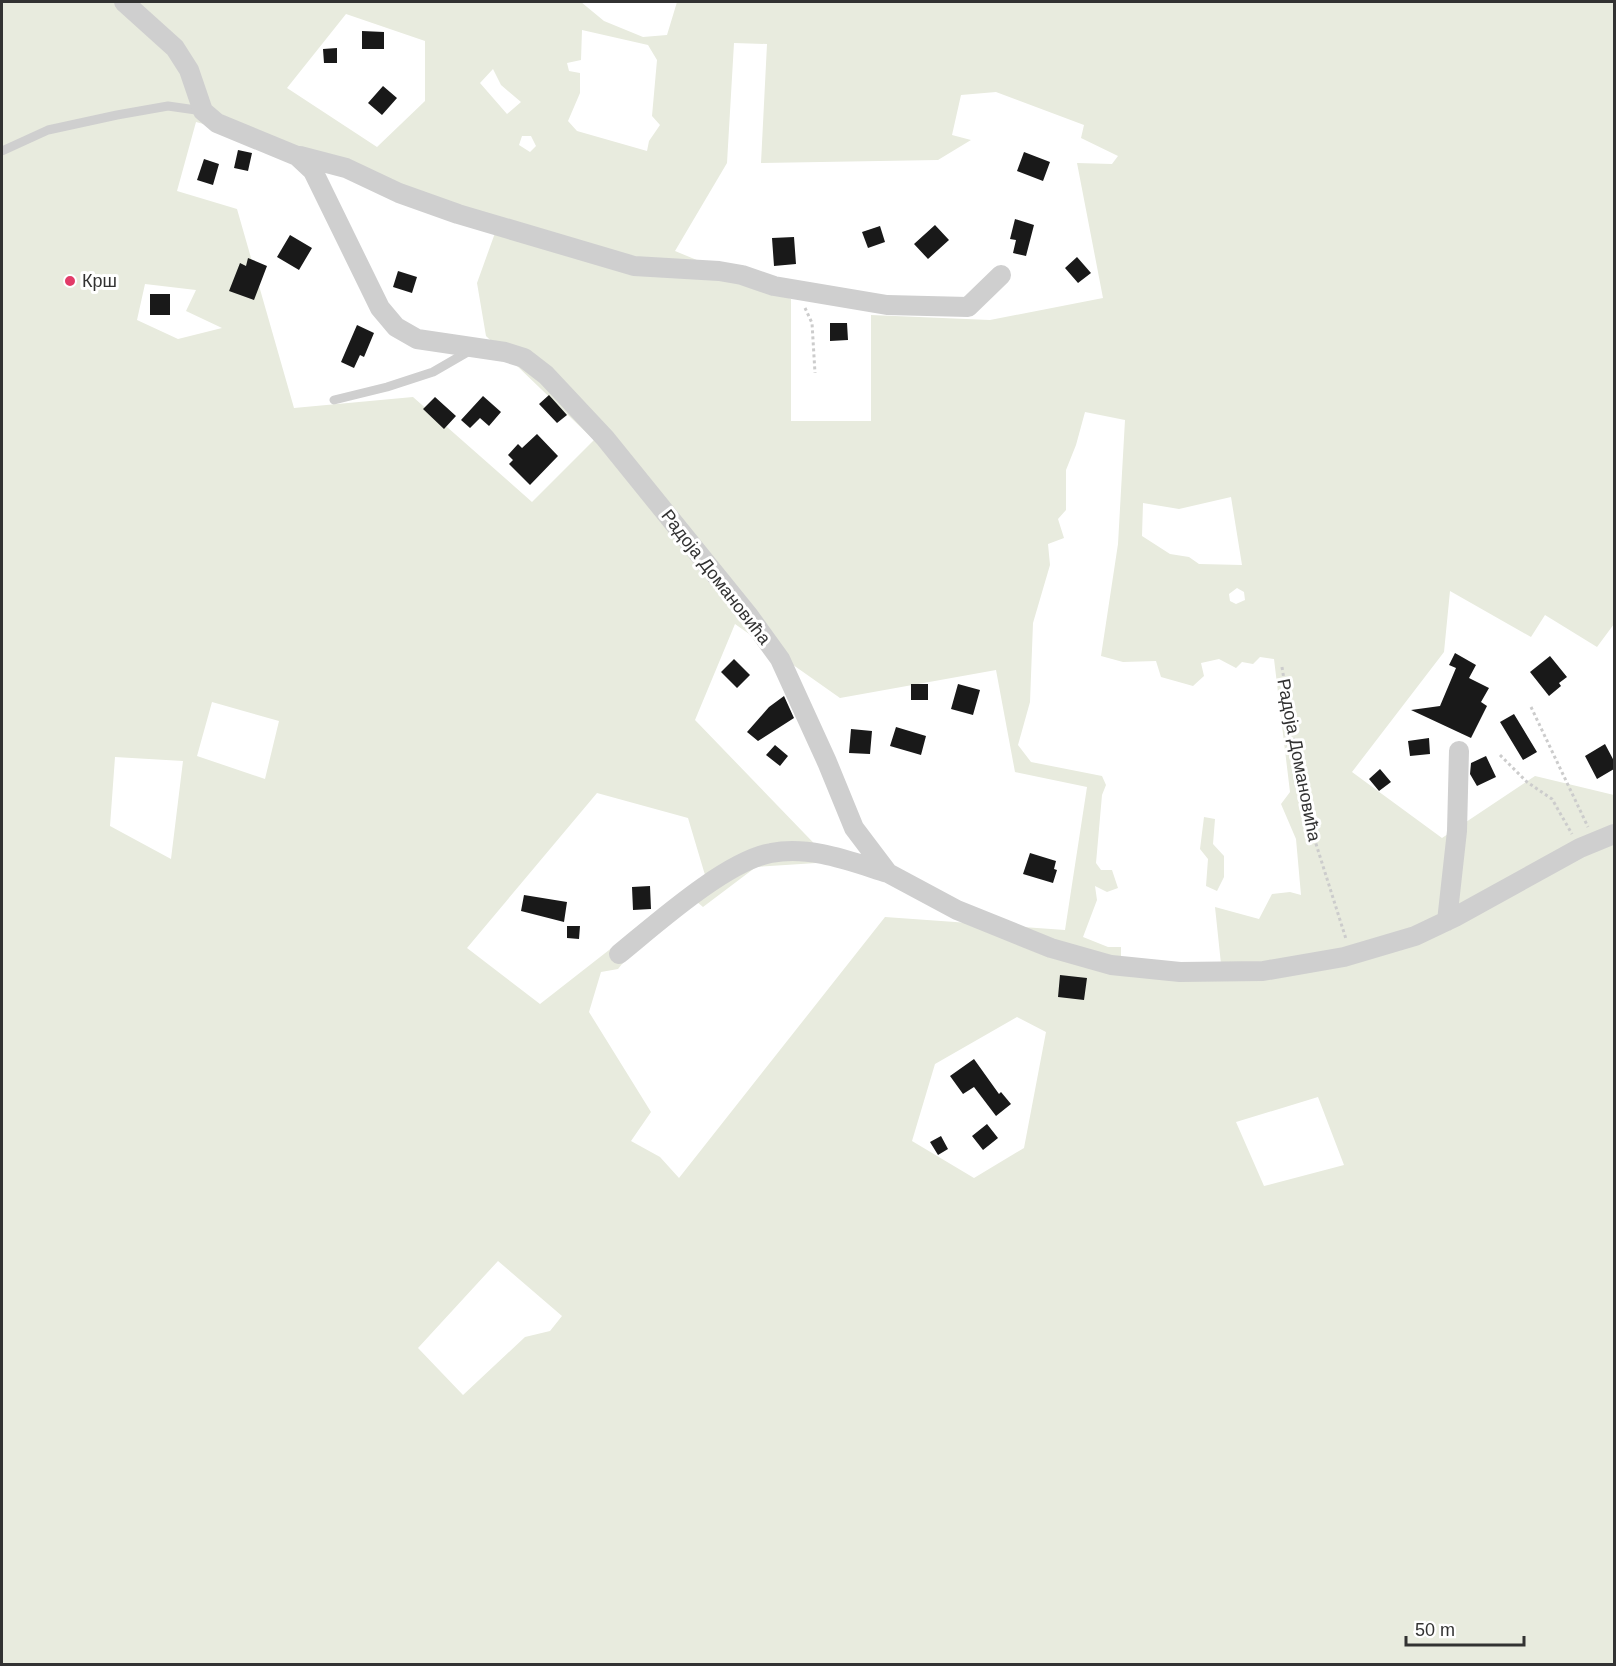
<svg xmlns="http://www.w3.org/2000/svg" width="1616" height="1666" viewBox="0 0 1616 1666" font-family="Helvetica,sans-serif">
  <rect width="100%" height="100%" fill="#fff"/>
  <!-- green -->
  <path fill="#e8ebde" fill-rule="evenodd" d="M 2,2 L 581,2 L 604,21 L 643,37 L 667,35 L 677,2 L 1614,2 L 1614,624 L 1597,647 L 1545,615 L 1531,637 L 1450,591 L 1444,652 L 1352,772 L 1442,838 L 1535,776 L 1614,795 L 1614,830 L 1406,934 L 1296,960 L 1221,964 L 1215,907 L 1259,919 L 1272,894 L 1290,892 L 1301,895 L 1296,839 L 1281,804 L 1290,792 L 1274,659 L 1260,657 L 1253,664 L 1242,662 L 1236,668 L 1219,659 L 1201,663 L 1204,676 L 1193,686 L 1161,677 L 1156,661 L 1123,662 L 1101,656 L 1118,544 L 1125,420 L 1085,412 L 1076,445 L 1066,470 L 1066,510 L 1058,519 L 1064,538 L 1048,544 L 1050,565 L 1033,623 L 1030,702 L 1018,745 L 1031,762 L 1102,776 L 1106,785 L 1102,795 L 1096,863 L 1101,870 L 1112,870 L 1118,888 L 1107,892 L 1095,886 L 1097,900 L 1083,937 L 1108,947 L 1121,947 L 1121,960 L 1221,978 L 1429,936 L 1568,860 L 1614,843 L 1614,1664 L 2,1664 ZM 346,14 L 425,41 L 425,101 L 377,147 L 287,88 ZM 582,30 L 648,45 L 657,60 L 652,116 L 660,125 L 649,141 L 647,151 L 577,131 L 568,121 L 580,93 L 580,73 L 569,71 L 567,63 L 581,60 ZM 734,43 L 767,44 L 761,163 L 938,160 L 971,140 L 952,135 L 961,95 L 996,92 L 1084,125 L 1081,138 L 1118,156 L 1112,164 L 1077,163 L 1103,298 L 990,320 L 871,315 L 871,421 L 791,421 L 791,299 L 675,251 L 727,163 ZM 493,69 L 501,85 L 521,102 L 507,114 L 480,83 ZM 196,122 L 350,163 L 495,233 L 477,283 L 486,336 L 594,440 L 532,502 L 413,397 L 294,408 L 237,209 L 177,191 ZM 522,136 L 531,136 L 536,146 L 530,152 L 519,145 ZM 145,284 L 196,290 L 186,311 L 222,328 L 178,339 L 137,320 ZM 1231,497 L 1242,565 L 1199,564 L 1189,557 L 1170,554 L 1142,536 L 1143,503 L 1179,509 ZM 1237,588 L 1244,592 L 1245,600 L 1236,604 L 1230,601 L 1229,594 ZM 735,624 L 840,698 L 996,670 L 1015,772 L 1087,787 L 1065,930 L 885,917 L 679,1178 L 660,1157 L 631,1141 L 651,1112 L 589,1012 L 601,972 L 618,969 L 673,900 L 540,1004 L 467,948 L 597,793 L 688,818 L 705,875 L 684,891 L 703,907 L 756,867 L 832,862 L 695,720 ZM 212,702 L 279,721 L 265,779 L 197,756 ZM 115,757 L 183,761 L 171,859 L 110,826 ZM 1017,1017 L 1046,1032 L 1024,1148 L 974,1178 L 912,1141 L 935,1064 ZM 1318,1097 L 1344,1165 L 1264,1186 L 1236,1122 ZM 498,1261 L 562,1316 L 550,1331 L 525,1337 L 463,1395 L 418,1348 Z
    M 1204,817 L 1215,819 L 1213,844 L 1224,856 L 1224,877 L 1217,891 L 1206,886 L 1208,859 L 1200,849 Z"/>
  <!-- building -->
  <path fill="#191919" d="M 362,31 L 384,32 L 384,49 L 362,49 Z
    M 337,48 L 337,63 L 324,63 L 323,49 Z
    M 383,86 L 397,98 L 382,115 L 368,103 Z
    M 238,150 L 252,153 L 248,171 L 234,168 Z
    M 1024,152 L 1050,162 L 1043,181 L 1017,171 Z
    M 204,159 L 219,164 L 213,185 L 197,180 Z
    M 1015,219 L 1034,225 L 1026,256 L 1013,253 L 1016,240 L 1010,239 Z
    M 935,225 L 949,240 L 928,259 L 914,244 Z
    M 880,226 L 885,242 L 868,248 L 862,232 Z
    M 290,235 L 312,248 L 299,270 L 277,257 Z
    M 794,237 L 796,264 L 774,266 L 772,238 Z
    M 1077,257 L 1091,273 L 1078,283 L 1065,268 Z
    M 248,258 L 267,266 L 254,300 L 229,291 L 240,263 L 246,266 Z
    M 398,271 L 417,277 L 412,293 L 393,287 Z
    M 150,294 L 170,294 L 170,315 L 150,315 Z
    M 830,323 L 847,323 L 848,340 L 830,341 Z
    M 357,325 L 374,333 L 364,357 L 360,355 L 354,368 L 341,362 Z
    M 549,395 L 567,415 L 557,423 L 539,404 Z
    M 483,396 L 501,412 L 489,426 L 480,418 L 470,428 L 461,420 Z
    M 435,397 L 456,416 L 444,429 L 423,409 Z
    M 537,434 L 558,456 L 530,485 L 509,464 L 513,460 L 508,455 L 518,444 L 522,448 Z
    M 1455,653 L 1476,665 L 1469,678 L 1489,688 L 1481,702 L 1487,706 L 1471,738 L 1411,710 L 1440,706 L 1456,668 L 1449,665 Z
    M 1550,656 L 1567,677 L 1559,683 L 1561,686 L 1549,696 L 1530,672 Z
    M 734,659 L 750,675 L 737,688 L 721,672 Z
    M 911,684 L 928,684 L 928,700 L 911,700 Z
    M 958,684 L 980,690 L 973,715 L 951,709 Z
    M 784,696 L 794,718 L 758,741 L 747,732 L 769,707 Z
    M 1514,714 L 1537,752 L 1523,760 L 1500,722 Z
    M 896,727 L 926,736 L 921,755 L 890,746 Z
    M 851,729 L 872,731 L 870,754 L 849,753 Z
    M 1429,738 L 1430,754 L 1410,756 L 1408,741 Z
    M 1605,744 L 1614,761 L 1614,769 L 1597,779 L 1585,756 Z
    M 775,745 L 788,756 L 780,766 L 766,755 Z
    M 1486,756 L 1496,777 L 1477,786 L 1470,774 L 1471,763 Z
    M 1380,769 L 1391,782 L 1379,791 L 1369,779 Z
    M 1030,853 L 1056,861 L 1054,869 L 1057,870 L 1053,883 L 1023,874 Z
    M 650,886 L 651,909 L 633,910 L 632,887 Z
    M 524,895 L 567,902 L 564,922 L 521,911 Z
    M 567,926 L 580,926 L 579,939 L 567,938 Z
    M 1060,975 L 1087,978 L 1084,1000 L 1058,997 Z
    M 974,1059 L 999,1094 L 1001,1092 L 1011,1104 L 996,1116 L 974,1087 L 963,1094 L 950,1076 Z
    M 987,1124 L 998,1138 L 983,1150 L 972,1136 Z
    M 941,1136 L 948,1149 L 938,1155 L 930,1142 Z"/>
  <g fill="none" stroke-linecap="round" stroke-linejoin="round">
    <!-- path -->
    <path stroke="#ccc" stroke-width="3" stroke-dasharray="3 3" stroke-linecap="butt" d="M 805,308 L 812,323 L 815,373
      M 1282,667 L 1305,809 L 1346,939
      M 1531,707 L 1588,827
      M 1500,755 L 1527,782 L 1552,799 L 1572,834"/>
    <!-- lane -->
    <path stroke="#cfcfcf" stroke-width="9" d="M 2,151 L 48,130 L 117,115 L 168,106 L 203,111
      M 334,400 L 387,387 L 433,372 L 471,350"/>
    <!-- street -->
    <path stroke="#cfcfcf" stroke-width="20" d="M 124,2 L 175,48 L 189,70 L 203,111 L 217,123 L 297,156 L 313,171 L 380,308 L 396,327 L 417,339 L 505,352 L 524,358 L 546,375 L 605,438 L 749,616 L 780,659 L 827,762 L 854,828 L 888,873 L 957,910 L 1051,948 L 1111,965 L 1180,972 L 1263,971 L 1344,957 L 1415,936 L 1455,917 L 1580,848 L 1614,834
      M 300,156 L 346,168 L 399,193 L 458,214 L 634,266 L 719,271 L 742,275 L 774,286 L 887,305 L 968,307 L 1001,275
      M 1447,921 L 1457,831 L 1459,751
      M 619,954 C 656,924 726,861 771,853 C 810,845 852,862 888,873"/>
  </g>
  <!-- markers -->
  <circle fill="#e23b68" stroke="#fff" stroke-width="2" cx="70" cy="281" r="6"/>
  <g text-anchor="middle" stroke-width="6" stroke-linejoin="round" paint-order="stroke">
    <!-- poi labels -->
    <g font-size="18" fill="#323232" stroke="#fff" text-anchor="start">
      <text x="82" y="287">Крш</text>
    </g>
    <!-- street labels -->
    <g font-size="18" fill="#323232" stroke="#fff">
      <text transform="translate(716 577) rotate(52)" y="6">Радоја Домановића</text>
      <text transform="translate(1299 760) rotate(79)" y="6">Радоја Домановића</text>
    </g>
  </g>
  <!-- border -->
  <rect width="1616" height="1666" fill="none" stroke="#323232" stroke-width="6"/>
  <!-- scale -->
  <path d="M1406 1636v9h118v-9" fill="none" stroke="#323232" stroke-width="3"/>
  <text x="1415" y="1636" font-size="18" fill="#323232" stroke="#ffffff" stroke-width="4.5" paint-order="stroke">50 m</text>
</svg>
